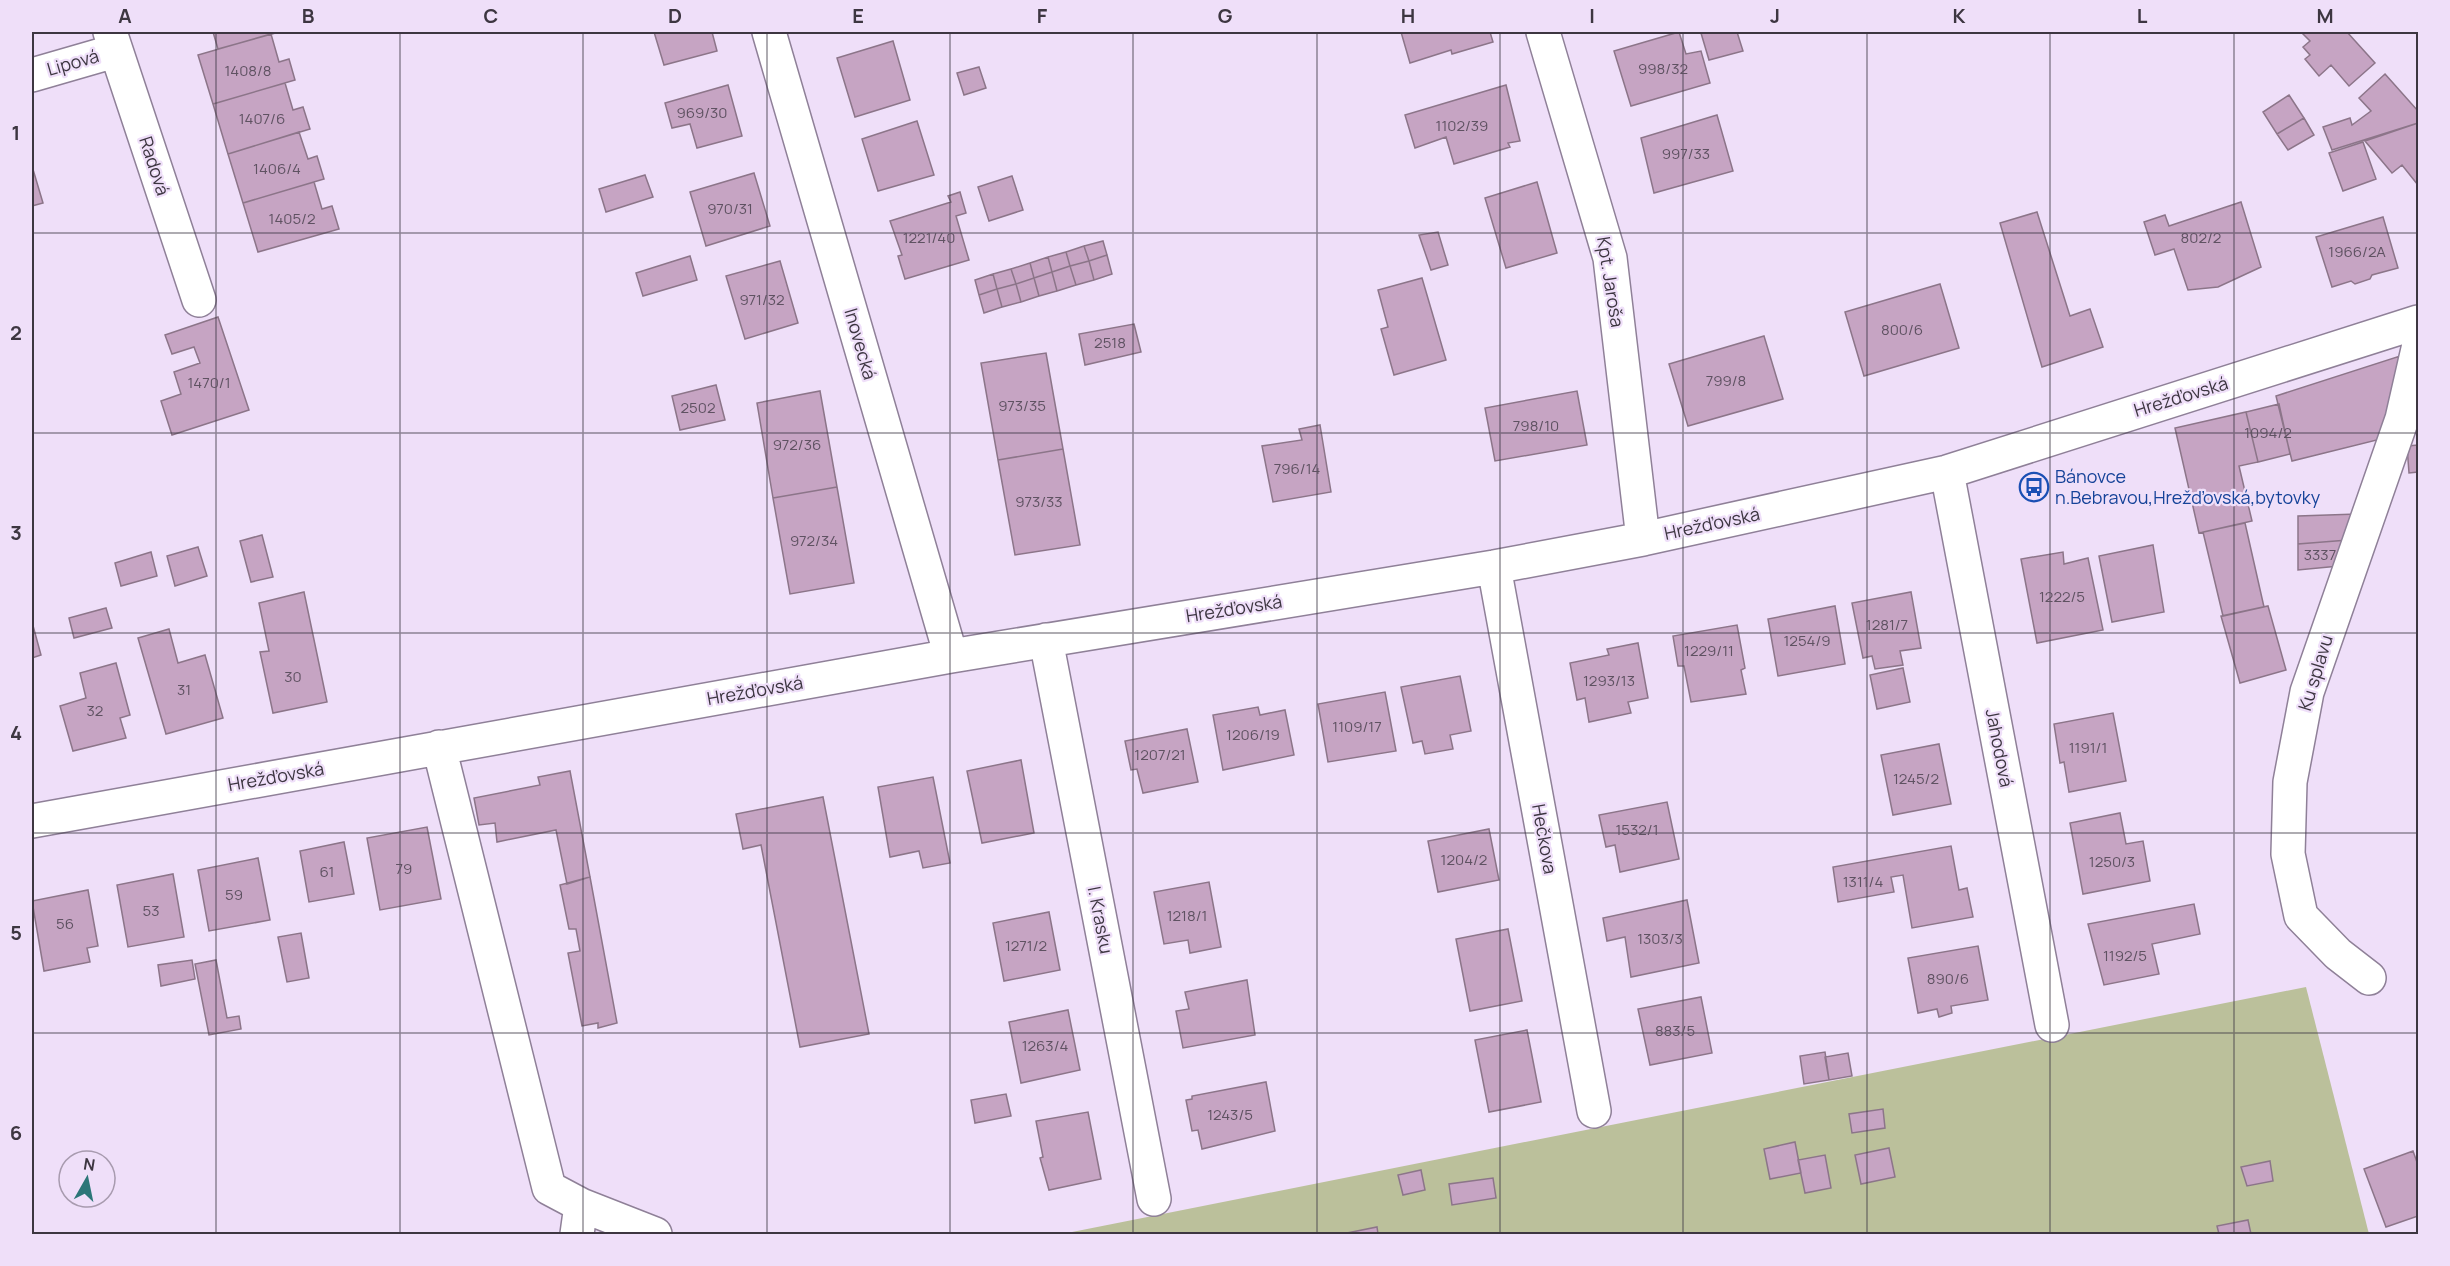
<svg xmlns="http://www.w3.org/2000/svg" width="2450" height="1266" viewBox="0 0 2450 1266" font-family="Manrope,sans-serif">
  <rect width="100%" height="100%" fill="#efdff9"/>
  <!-- green -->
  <path fill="#bbc09b" d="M 2306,987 L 2369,1234 L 1062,1234 Z"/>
  <!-- building -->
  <path fill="#c6a4c3" stroke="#8c7589" stroke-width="1.5" d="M 213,32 L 279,32 L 218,49 Z
    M 654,32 L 712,32 L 717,51 L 664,65 Z
    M 1401,32 L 1490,32 L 1493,42 L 1452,54 L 1451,50 L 1410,63 Z
    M 1679,32 L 1686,54 L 1701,51 L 1710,83 L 1631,106 L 1614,51 Z
    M 1707,32 L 1737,32 L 1743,51 L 1709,60 L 1701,33 Z
    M 2301,32 L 2347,32 L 2375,63 L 2349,86 L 2331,65 L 2319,76 L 2305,59 L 2310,55 L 2303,47 L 2310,41 Z
    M 271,34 L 279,62 L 289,59 L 295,80 L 213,104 L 198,55 Z
    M 893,41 L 910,100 L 855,117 L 837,58 Z
    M 979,67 L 986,88 L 964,95 L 957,73 Z
    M 2385,74 L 2418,111 L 2418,123 L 2332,150 L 2323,127 L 2350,118 L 2352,125 L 2371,111 L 2359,98 Z
    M 285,83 L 293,110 L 303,107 L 310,129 L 228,154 L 213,104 Z
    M 728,85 L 742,136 L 697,148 L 690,124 L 672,128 L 665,103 Z
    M 1506,85 L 1520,141 L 1508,143 L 1510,147 L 1454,164 L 1446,137 L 1415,148 L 1405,115 Z
    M 2289,95 L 2304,118 L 2277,134 L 2263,112 Z
    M 1717,115 L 1733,171 L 1654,193 L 1641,138 Z
    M 2304,118 L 2314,135 L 2288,150 L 2277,134 Z
    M 917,121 L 934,175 L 878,191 L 862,139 Z
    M 2418,123 L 2418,185 L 2402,165 L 2392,173 L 2365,141 Z
    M 299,132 L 308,159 L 317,156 L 324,179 L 243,203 L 228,154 Z
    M 2363,142 L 2376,179 L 2343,191 L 2329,153 Z
    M 32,166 L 43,203 L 32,206 Z
    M 754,173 L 770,226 L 706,246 L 690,192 Z
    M 645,175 L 653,197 L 606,212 L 599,189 Z
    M 1012,176 L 1023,210 L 989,221 L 978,187 Z
    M 314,182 L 322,209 L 332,206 L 339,229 L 258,252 L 243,203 Z
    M 1537,182 L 1557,253 L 1506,268 L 1485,198 Z
    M 960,192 L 966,213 L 956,216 L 969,260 L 905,279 L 898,256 L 902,255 L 890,221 L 951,202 L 948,196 Z
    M 2241,202 L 2261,267 L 2218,287 L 2188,290 L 2174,249 L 2155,255 L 2144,222 L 2165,215 L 2169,226 Z
    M 2037,212 L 2070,316 L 2090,309 L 2103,347 L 2042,367 L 2000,223 Z
    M 2383,217 L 2398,268 L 2372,275 L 2370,279 L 2355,284 L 2351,281 L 2332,287 L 2316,237 Z
    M 1438,232 L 1448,265 L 1431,270 L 1419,235 Z
    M 1103,241 L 1107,255 L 1089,261 L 1084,246 Z
    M 1084,246 L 1089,261 L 1070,266 L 1066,252 Z
    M 1066,252 L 1070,266 L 1052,272 L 1048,257 Z
    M 1107,255 L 1112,274 L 1094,280 L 1089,261 Z
    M 690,256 L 697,280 L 643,296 L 636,273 Z
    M 1048,257 L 1052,272 L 1034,278 L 1030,263 Z
    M 780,261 L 798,323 L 745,339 L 726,276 Z
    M 1089,261 L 1094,280 L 1076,285 L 1070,266 Z
    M 1030,263 L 1034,278 L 1016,284 L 1011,269 Z
    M 1070,266 L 1076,285 L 1057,291 L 1052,272 Z
    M 1011,269 L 1016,284 L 997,289 L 993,274 Z
    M 1052,272 L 1057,291 L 1039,296 L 1034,278 Z
    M 993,274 L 997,289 L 979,295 L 975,280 Z
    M 1034,278 L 1039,296 L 1021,302 L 1016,284 Z
    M 1422,278 L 1446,360 L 1394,375 L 1381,329 L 1388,327 L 1378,290 Z
    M 1016,284 L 1021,302 L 1002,307 L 997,289 Z
    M 1940,284 L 1959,348 L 1864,376 L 1845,312 Z
    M 997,289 L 1002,307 L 984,313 L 979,295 Z
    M 218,317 L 249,410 L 172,435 L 161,401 L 181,394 L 174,372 L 200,363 L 194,347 L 172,354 L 165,335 Z
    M 1134,324 L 1141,352 L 1085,365 L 1079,334 Z
    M 1764,336 L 1783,399 L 1688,426 L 1669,364 Z
    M 1046,353 L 1063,449 L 998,460 L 981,363 Z
    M 2400,356 L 2385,438 L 2292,461 L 2276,396 Z
    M 716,385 L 725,420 L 680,430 L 672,396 Z
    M 820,391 L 837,487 L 773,498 L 757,403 Z
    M 1577,391 L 1587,445 L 1495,461 L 1485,408 Z
    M 2279,404 L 2290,454 L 2258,462 L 2246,412 Z
    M 2246,412 L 2258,462 L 2239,466 L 2252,521 L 2199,533 L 2175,428 Z
    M 1320,425 L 1331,492 L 1273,502 L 1262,446 L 1302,440 L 1299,429 Z
    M 2418,445 L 2418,472 L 2409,473 L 2407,446 Z
    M 1063,449 L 1080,545 L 1015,555 L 998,460 Z
    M 837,487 L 854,583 L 790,594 L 773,498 Z
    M 2357,514 L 2348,540 L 2298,544 L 2298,516 Z
    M 2245,523 L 2264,607 L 2223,616 L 2203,532 Z
    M 262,535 L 273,577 L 251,582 L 240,541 Z
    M 2348,540 L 2339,566 L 2298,570 L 2298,544 Z
    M 2153,545 L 2164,612 L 2112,622 L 2099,556 Z
    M 198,547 L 207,576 L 175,586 L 167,556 Z
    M 151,552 L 157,576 L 121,586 L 115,563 Z
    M 2063,552 L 2064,564 L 2088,558 L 2103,630 L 2037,643 L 2021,559 Z
    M 304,592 L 327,702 L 273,713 L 260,652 L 269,651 L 259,603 Z
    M 1911,592 L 1921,648 L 1900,651 L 1903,665 L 1875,669 L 1872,656 L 1863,658 L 1852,603 Z
    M 1835,606 L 1845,664 L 1778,676 L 1768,619 Z
    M 2268,606 L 2286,670 L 2240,683 L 2221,616 Z
    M 106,608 L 112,628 L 74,638 L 69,618 Z
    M 32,622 L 41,655 L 32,658 Z
    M 1737,625 L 1745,668 L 1741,670 L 1746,694 L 1691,702 L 1684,666 L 1678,666 L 1673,636 Z
    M 169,629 L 178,663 L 205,655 L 223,718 L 166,734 L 138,638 Z
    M 1638,643 L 1648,698 L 1628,702 L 1631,713 L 1589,722 L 1585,698 L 1577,700 L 1570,663 L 1609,655 L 1607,649 Z
    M 116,663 L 130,715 L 120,718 L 126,738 L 73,751 L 60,706 L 86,698 L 80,673 Z
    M 1903,668 L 1910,702 L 1877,709 L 1870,675 Z
    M 1460,676 L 1471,731 L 1450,735 L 1453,749 L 1425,754 L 1422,741 L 1413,743 L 1401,687 Z
    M 1385,692 L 1396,751 L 1328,762 L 1318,704 Z
    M 1258,707 L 1260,715 L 1285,710 L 1294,755 L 1223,770 L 1213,715 Z
    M 2113,713 L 2126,781 L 2069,792 L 2064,762 L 2060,763 L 2054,724 Z
    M 1187,729 L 1198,782 L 1143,793 L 1137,769 L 1131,770 L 1125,741 Z
    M 1939,744 L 1951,804 L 1893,815 L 1881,755 Z
    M 1021,760 L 1034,833 L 982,843 L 967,771 Z
    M 570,771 L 590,877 L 567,884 L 556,830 L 497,842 L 495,823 L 479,825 L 474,798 L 540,785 L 538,777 Z
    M 933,777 L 950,863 L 923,868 L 919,851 L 890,857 L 878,787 Z
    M 823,797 L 869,1034 L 800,1047 L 761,845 L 743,849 L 736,814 Z
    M 1667,802 L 1679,859 L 1620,872 L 1615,845 L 1606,847 L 1599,815 Z
    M 2120,813 L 2126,844 L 2143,841 L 2150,881 L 2083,894 L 2070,823 Z
    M 427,827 L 441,899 L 380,910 L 367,838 Z
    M 1489,829 L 1499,880 L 1438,892 L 1428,841 Z
    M 344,842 L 354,894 L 309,902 L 300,851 Z
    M 1951,846 L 1959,890 L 1967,888 L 1973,917 L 1912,928 L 1903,875 L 1891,877 L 1894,892 L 1838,902 L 1833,867 Z
    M 258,858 L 270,920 L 209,931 L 198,870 Z
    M 173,874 L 184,937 L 128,947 L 117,885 Z
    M 590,877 L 617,1023 L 598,1028 L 598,1023 L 582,1026 L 568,953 L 580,951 L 576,929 L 569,929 L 560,885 Z
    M 1209,882 L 1221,947 L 1190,953 L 1188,940 L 1164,944 L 1154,892 Z
    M 88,890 L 98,946 L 87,948 L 90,962 L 44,971 L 32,901 Z
    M 1687,900 L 1699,963 L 1631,977 L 1625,937 L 1607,941 L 1603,918 Z
    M 2194,904 L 2200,934 L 2152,944 L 2159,974 L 2104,985 L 2088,924 Z
    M 1049,912 L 1060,970 L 1004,981 L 993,923 Z
    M 1508,929 L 1522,1001 L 1470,1011 L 1456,939 Z
    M 301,933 L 309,978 L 287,982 L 278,937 Z
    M 1978,946 L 1988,1000 L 1951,1006 L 1952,1013 L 1939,1017 L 1937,1009 L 1918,1013 L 1908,958 Z
    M 192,960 L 195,979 L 161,986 L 158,965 Z
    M 216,960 L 227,1018 L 239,1016 L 241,1029 L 209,1035 L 195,964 Z
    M 1247,980 L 1255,1035 L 1183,1048 L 1176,1011 L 1189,1009 L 1185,992 Z
    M 1701,997 L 1712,1053 L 1650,1065 L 1638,1009 Z
    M 1068,1010 L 1080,1070 L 1021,1083 L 1009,1022 Z
    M 1527,1030 L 1541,1102 L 1489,1112 L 1475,1040 Z
    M 1825,1052 L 1829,1080 L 1804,1084 L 1800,1056 Z
    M 1848,1053 L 1852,1076 L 1829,1080 L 1825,1057 Z
    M 1266,1082 L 1275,1131 L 1202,1149 L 1198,1130 L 1192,1131 L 1186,1100 L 1192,1099 L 1192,1096 Z
    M 1006,1094 L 1011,1116 L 975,1123 L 971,1100 Z
    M 1883,1109 L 1885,1128 L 1852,1133 L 1849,1114 Z
    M 1088,1112 L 1101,1179 L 1049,1190 L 1040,1158 L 1043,1157 L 1036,1121 Z
    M 1795,1142 L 1801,1173 L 1770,1179 L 1764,1149 Z
    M 1889,1148 L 1895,1177 L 1861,1184 L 1855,1155 Z
    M 2413,1151 L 2418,1165 L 2418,1216 L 2386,1227 L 2364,1169 Z
    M 1825,1155 L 1831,1188 L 1805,1193 L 1798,1160 Z
    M 2270,1161 L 2273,1181 L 2247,1186 L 2241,1167 Z
    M 1421,1170 L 1425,1190 L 1403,1195 L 1398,1175 Z
    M 1493,1178 L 1496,1198 L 1452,1205 L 1449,1184 Z
    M 2248,1220 L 2251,1234 L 2219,1234 L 2217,1226 Z
    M 1377,1227 L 1378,1234 L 1342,1234 Z"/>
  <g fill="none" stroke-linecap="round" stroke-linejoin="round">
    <!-- minor casing -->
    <g stroke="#8f8098" stroke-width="36">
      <path id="minor" d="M 110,32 L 199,300
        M 769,32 L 951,656
        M 1543,32 L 1610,258 L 1643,539
        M 32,75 L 115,51
        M 1947,472 L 2052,1025
        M 1494,567 L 1594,1111
        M 1046,640 L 1154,1199
        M 439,747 L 549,1188 L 581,1205 L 655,1234
        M 32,821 L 951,656 L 1494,567 L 1643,539 L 1947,472 L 2418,322
        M 2369,978 L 2338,954 L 2301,916 L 2288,854 L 2290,782 L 2307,692 L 2402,419 L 2418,349
        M 577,1234 L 581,1205"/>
    </g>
    <!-- minor -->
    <use href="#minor" stroke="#fff" stroke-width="33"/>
  </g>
  <!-- grid -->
  <path fill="none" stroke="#3d3641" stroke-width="1.5" stroke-opacity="0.55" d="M 216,32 L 216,1234M 400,32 L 400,1234M 583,32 L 583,1234M 767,32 L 767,1234M 950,32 L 950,1234M 1133,32 L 1133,1234M 1317,32 L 1317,1234M 1500,32 L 1500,1234M 1683,32 L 1683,1234M 1867,32 L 1867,1234M 2050,32 L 2050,1234M 2234,32 L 2234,1234M 32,233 L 2418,233M 32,433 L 2418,433M 32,633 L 2418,633M 32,833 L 2418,833M 32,1033 L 2418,1033"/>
  <!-- icons -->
  <defs>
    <g id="bus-ring" transform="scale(1.5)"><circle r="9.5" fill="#efdff9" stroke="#1a4fb4" stroke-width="1.5"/><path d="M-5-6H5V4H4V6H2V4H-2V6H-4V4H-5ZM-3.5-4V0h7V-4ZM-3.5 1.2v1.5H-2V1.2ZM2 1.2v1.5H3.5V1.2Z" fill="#1a4fb4"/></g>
  </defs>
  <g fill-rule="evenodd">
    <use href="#bus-ring" x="2034" y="487"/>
  </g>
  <g text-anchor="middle" stroke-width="4.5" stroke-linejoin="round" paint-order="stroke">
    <!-- number labels -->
    <g font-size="15" fill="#5f5262">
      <text x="1663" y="74">998/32</text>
      <text x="248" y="76">1408/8</text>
      <text x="702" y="118">969/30</text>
      <text x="262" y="124">1407/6</text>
      <text x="1462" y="131">1102/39</text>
      <text x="1686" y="159">997/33</text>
      <text x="277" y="174">1406/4</text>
      <text x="730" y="214">970/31</text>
      <text x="292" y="224">1405/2</text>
      <text x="929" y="243">1221/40</text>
      <text x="2201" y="243">802/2</text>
      <text x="2357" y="257">1966/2A</text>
      <text x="762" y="305">971/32</text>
      <text x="1902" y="335">800/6</text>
      <text x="1110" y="348">2518</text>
      <text x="1726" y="386">799/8</text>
      <text x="209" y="388">1470/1</text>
      <text x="1022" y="411">973/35</text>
      <text x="698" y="413">2502</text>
      <text x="1536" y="431">798/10</text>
      <text x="2268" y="438">1094/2</text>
      <text x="797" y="450">972/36</text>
      <text x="1297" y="474">796/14</text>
      <text x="1039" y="507">973/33</text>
      <text x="814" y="546">972/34</text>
      <text x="2320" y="560">3337</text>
      <text x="2062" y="602">1222/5</text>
      <text x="1887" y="630">1281/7</text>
      <text x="1807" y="646">1254/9</text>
      <text x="1709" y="656">1229/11</text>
      <text x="293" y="682">30</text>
      <text x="1609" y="686">1293/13</text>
      <text x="184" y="695">31</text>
      <text x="95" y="716">32</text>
      <text x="1357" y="732">1109/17</text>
      <text x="1253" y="740">1206/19</text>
      <text x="2088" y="753">1191/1</text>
      <text x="1160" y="760">1207/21</text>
      <text x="1916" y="784">1245/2</text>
      <text x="1637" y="835">1532/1</text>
      <text x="1464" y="865">1204/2</text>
      <text x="2112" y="867">1250/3</text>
      <text x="404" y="874">79</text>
      <text x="327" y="877">61</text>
      <text x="1863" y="887">1311/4</text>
      <text x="234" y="900">59</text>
      <text x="151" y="916">53</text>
      <text x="1187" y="921">1218/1</text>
      <text x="65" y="929">56</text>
      <text x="1660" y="944">1303/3</text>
      <text x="1026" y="951">1271/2</text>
      <text x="2125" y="961">1192/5</text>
      <text x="1948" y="984">890/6</text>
      <text x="1675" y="1036">883/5</text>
      <text x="1045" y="1051">1263/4</text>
      <text x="1230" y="1120">1243/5</text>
    </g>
    <!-- street labels -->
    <g font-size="18" fill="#3d3641" stroke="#efdff9">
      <text transform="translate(73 63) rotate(-16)" y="6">Lipová</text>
      <text transform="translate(154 166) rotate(72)" y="6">Radová</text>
      <text transform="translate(1610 282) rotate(81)" y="6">Kpt. Jaroša</text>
      <text transform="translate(860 344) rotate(74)" y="6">Inovecká</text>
      <text transform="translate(2181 397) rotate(-17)" y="6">Hrežďovská</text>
      <text transform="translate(1712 524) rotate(-12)" y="6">Hrežďovská</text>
      <text transform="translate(1234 609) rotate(-9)" y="6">Hrežďovská</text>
      <text transform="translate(2316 673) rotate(-73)" y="6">Ku splavu</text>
      <text transform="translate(755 691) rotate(-10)" y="6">Hrežďovská</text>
      <text transform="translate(1999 748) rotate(79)" y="6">Jahodová</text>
      <text transform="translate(276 777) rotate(-10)" y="6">Hrežďovská</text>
      <text transform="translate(1544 839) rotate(80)" y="6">Hečkova</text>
      <text transform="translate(1100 920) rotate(79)" y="6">I. Krasku</text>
    </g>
    <!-- transit labels -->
    <g font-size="18" fill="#164399" stroke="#efdff9" text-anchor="start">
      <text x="2055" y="483">Bánovce<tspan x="2055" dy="21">n.Bebravou,Hrežďovská,bytovky</tspan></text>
    </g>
  </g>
  <!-- border -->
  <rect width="2450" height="1266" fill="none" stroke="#efdff9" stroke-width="66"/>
  <!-- north arrow -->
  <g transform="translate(87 1179) rotate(9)"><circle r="28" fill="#efdff9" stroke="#a89baf" stroke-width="1.5"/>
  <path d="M0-4.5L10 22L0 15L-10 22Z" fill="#2c7678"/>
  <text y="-9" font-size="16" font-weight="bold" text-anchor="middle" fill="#3d3641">N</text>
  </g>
  <rect x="33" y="33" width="2384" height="1200" fill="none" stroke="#3d3641" stroke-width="2"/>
  <g font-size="20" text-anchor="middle" font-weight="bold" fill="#3d3641">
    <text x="125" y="23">A</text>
    <text x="308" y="23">B</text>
    <text x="491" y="23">C</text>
    <text x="675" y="23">D</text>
    <text x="858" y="23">E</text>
    <text x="1042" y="23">F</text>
    <text x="1225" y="23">G</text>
    <text x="1408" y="23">H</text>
    <text x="1592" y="23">I</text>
    <text x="1775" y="23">J</text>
    <text x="1959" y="23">K</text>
    <text x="2142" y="23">L</text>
    <text x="2325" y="23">M</text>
    <text x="16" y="140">1</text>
    <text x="16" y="340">2</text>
    <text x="16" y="540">3</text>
    <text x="16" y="740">4</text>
    <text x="16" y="940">5</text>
    <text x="16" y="1140">6</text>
  </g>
</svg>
